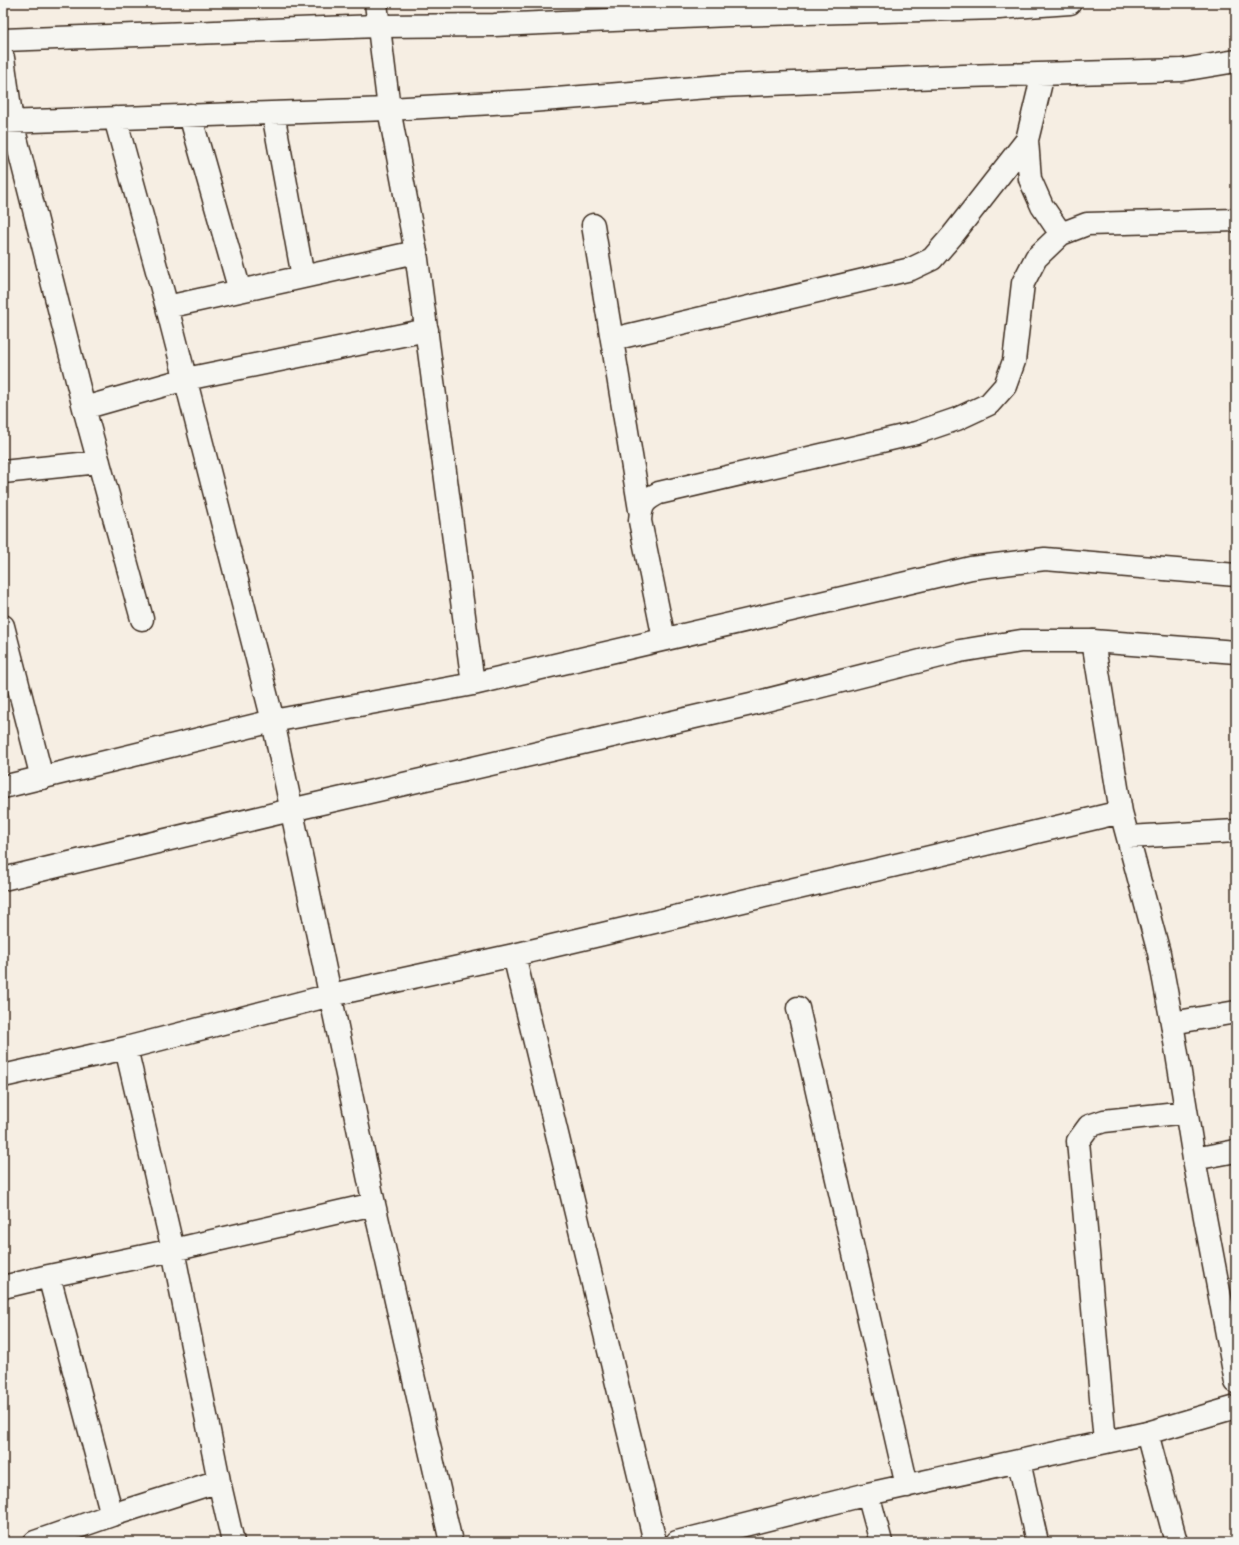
<svg xmlns="http://www.w3.org/2000/svg" width="1239" height="1545" viewBox="0 0 1239 1545" font-family="Dekko,sans-serif">
  <rect width="100%" height="100%" fill="#f6eee3"/>
  <filter id="ink" filterUnits="userSpaceOnUse"><feTurbulence type="fractalNoise" baseFrequency=".025" numOctaves="2"/><feDisplacementMap in="SourceGraphic" scale="8" xChannelSelector="R" yChannelSelector="G"/><feConvolveMatrix kernelMatrix="1 2 1 2 8 2 1 2 1" color-interpolation-filters="sRGB"/></filter>
  <g filter="url(#ink)">
    <g fill="none" stroke-linecap="round" stroke-linejoin="round">
      <!-- street casing -->
      <g stroke="#3b2a1e" stroke-width="25">
        <path id="street" d="M 3,40 L 378,26 L 494,25 L 729,15 L 999,8 L 1070,3
          M 3,58 L 12,122 L 84,408 L 142,619
          M 1043,74 L 1027,140 L 1030,179 L 1042,206 L 1061,234
          M 273,113 L 303,277
          M 190,115 L 240,291
          M 115,118 L 167,307 L 273,721 L 374,1204 L 451,1542
          M 3,122 L 389,109 L 530,101 L 721,86 L 964,76 L 1182,70 L 1236,61
          M 593,225 L 640,510
          M 167,307 L 416,252
          M 613,339 L 911,269 L 932,259 L 952,236 L 1027,140
          M 84,408 L 186,379 L 427,330
          M 3,472 L 99,462
          M 3,626 L 42,778
          M 664,639 L 640,521 C 641,505 644,500 659,493 L 916,433 L 957,419 L 989,404 L 1005,386 L 1014,361 L 1023,283 L 1036,258 L 1061,234 L 1087,224 L 1236,220
          M 1093,641 L 1121,812 L 1159,953 L 1172,1023 L 1194,1159 L 1236,1382
          M 1128,837 L 1236,831
          M 514,955 L 1121,812
          M 798,1008 L 907,1486
          M 1172,1023 L 1236,1012
          M 126,1048 L 173,1250 L 219,1481 L 233,1542
          M 3,1076 L 126,1048 L 331,995 L 514,955 L 655,1542
          M 1194,1159 L 1236,1151
          M 49,1276 L 112,1515
          M 3,1287 L 49,1276 L 173,1250 L 374,1204
          M 1147,1433 L 1176,1542
          M 1105,1442 L 1078,1141 L 1089,1126 L 1104,1121 L 1186,1112
          M 1019,1462 L 1037,1542
          M 868,1494 L 881,1542
          M 35,1542 L 112,1515 L 219,1481
          M 677,1542 L 868,1494 L 1147,1433 L 1236,1407"/>
      </g>
      <!-- secondary casing -->
      <g stroke="#3b2a1e" stroke-width="25">
        <path id="secondary" d="M 376,3 L 389,109 L 416,252 L 473,684
          M 3,787 L 273,721 L 473,684 L 971,568 L 1045,559 L 1236,575
          M 3,879 L 291,810 L 751,704 L 960,651 L 1021,641 L 1093,641 L 1236,652"/>
      </g>
      <!-- street -->
      <use href="#street" stroke="#f6f6f2" stroke-width="22"/>
      <!-- secondary -->
      <use href="#secondary" stroke="#f6f6f2" stroke-width="22"/>
    </g>
  </g>
  <!-- margin -->
  <rect width="1239" height="1545" fill="none" stroke="#f6f6f2" stroke-width="16"/>
  <rect x="8" y="8" width="1223" height="1529" fill="none" stroke="#3b2a1e" stroke-width="1.5" filter="url(#ink)"/>
</svg>
